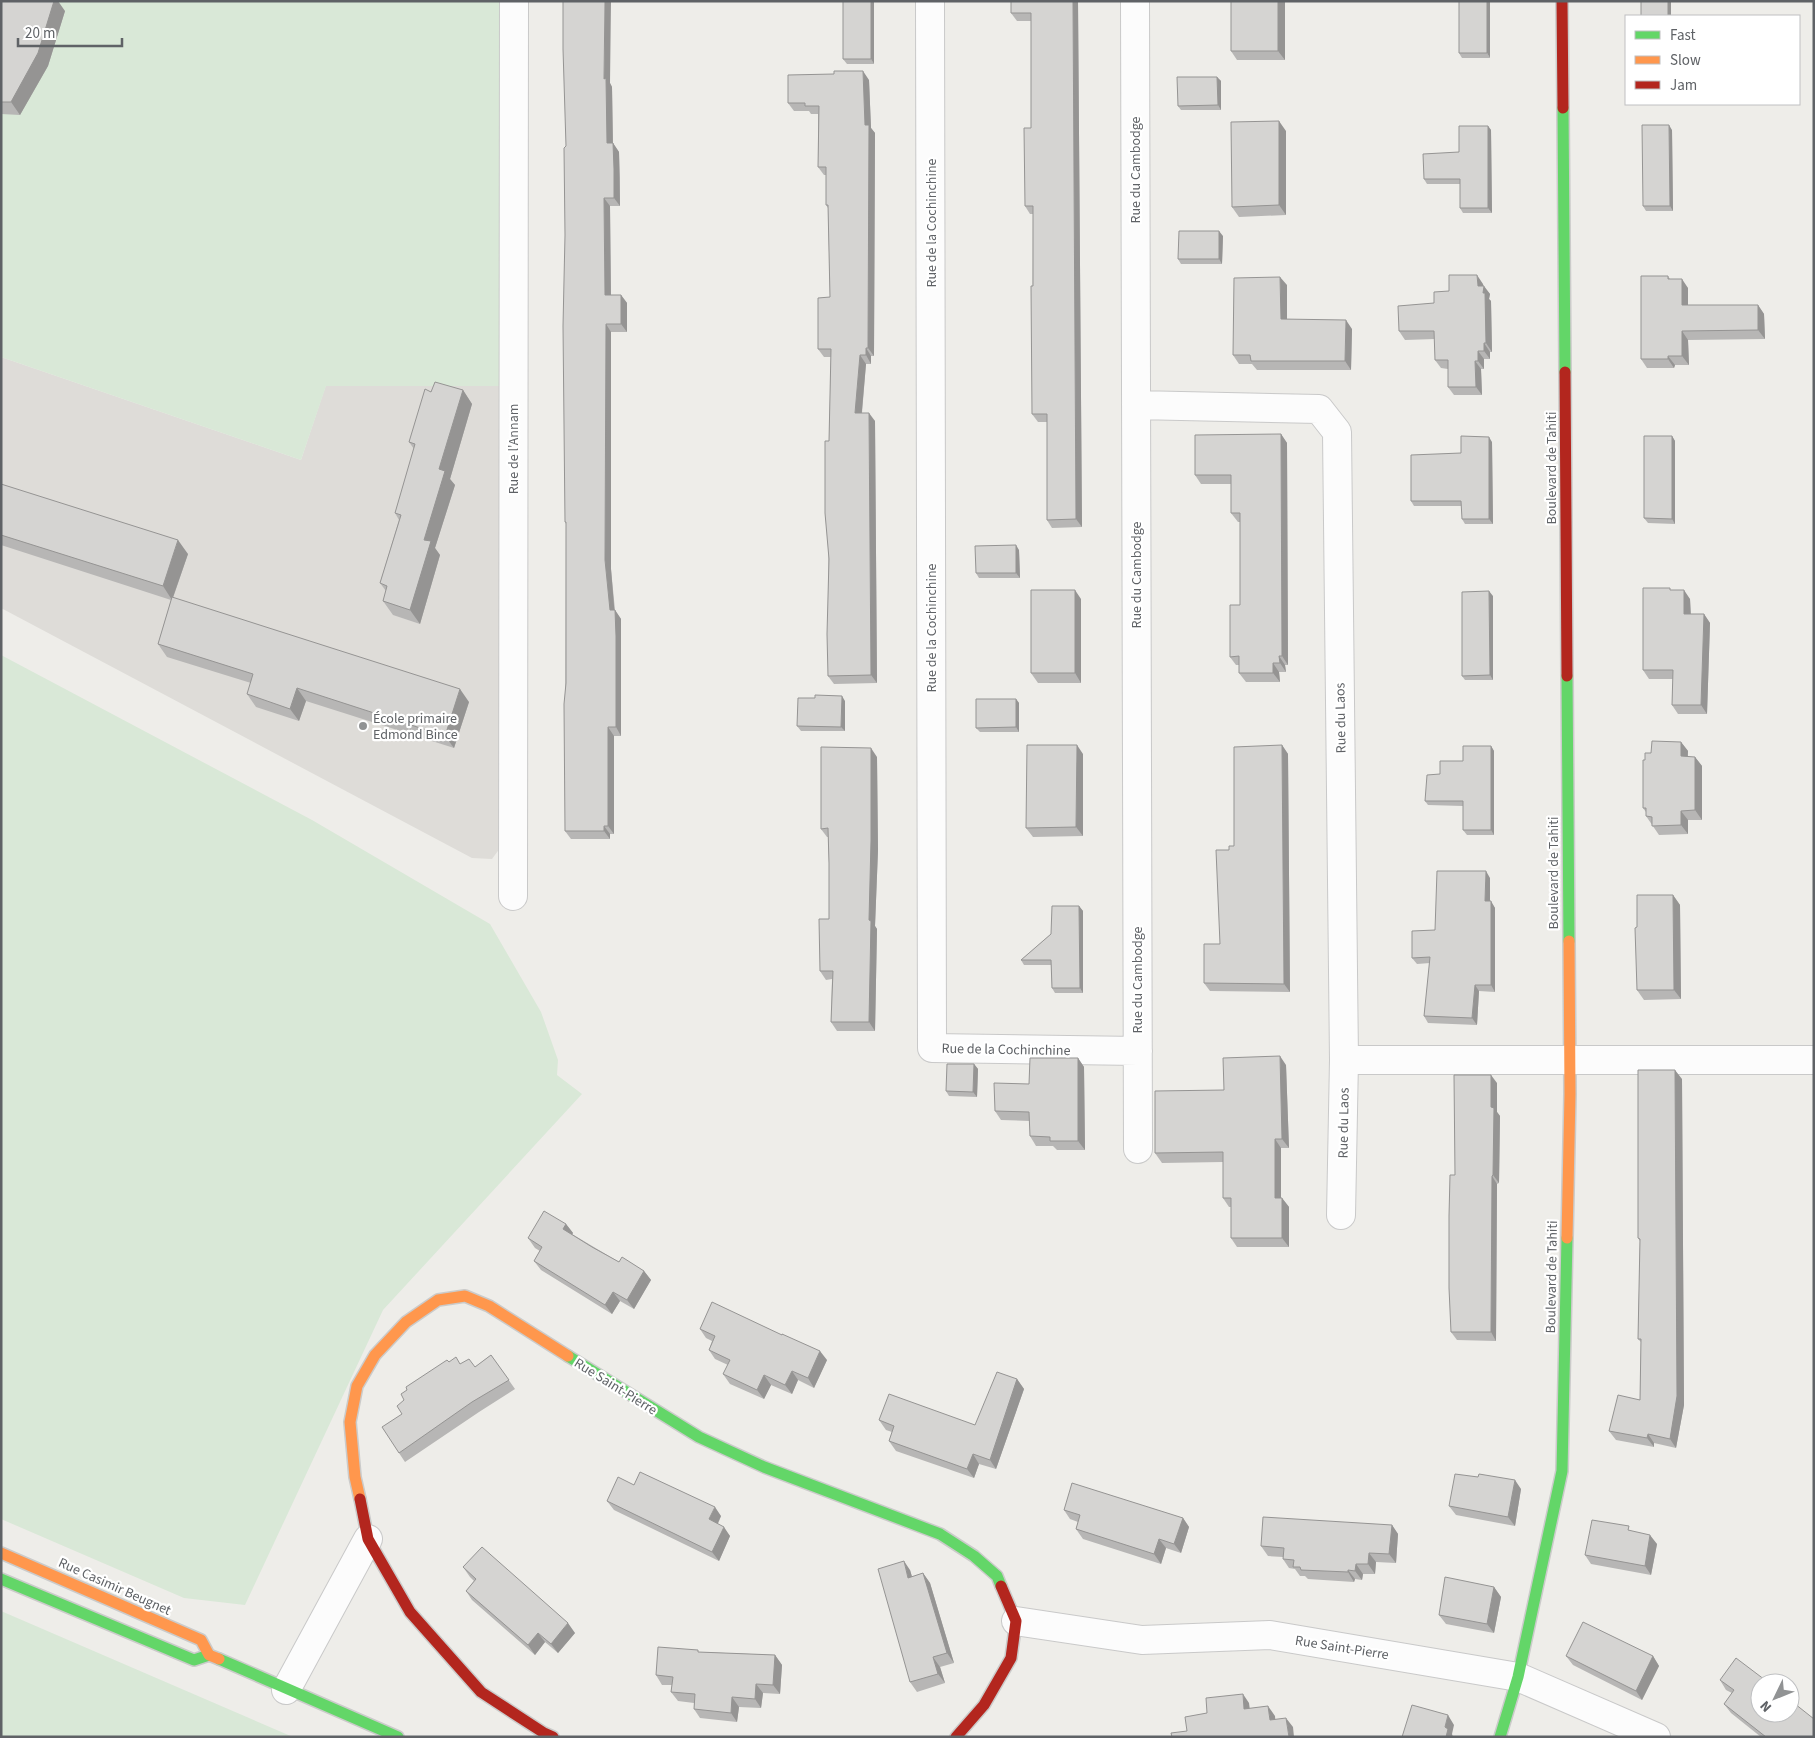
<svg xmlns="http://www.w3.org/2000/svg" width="1815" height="1738" viewBox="0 0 1815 1738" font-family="'Source Sans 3',sans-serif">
  <rect width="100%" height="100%" fill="#eeede9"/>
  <!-- education -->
  <path fill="#dedcd8" d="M 1,357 L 301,460 L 326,385 L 500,386 L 503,844 L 492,859 L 472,858 L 1,608 Z"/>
  <!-- green -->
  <path fill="#d9e8d7" d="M 1,1 L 499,1 L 500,386 L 326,386 L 301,460 L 1,357 Z
    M 1,655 L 312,820 L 490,924 L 541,1012 L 558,1060 L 557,1075 L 582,1094 L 383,1310 L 245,1605 L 184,1598 L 1,1519 Z
    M 1,1611 L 293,1737 L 1,1737 Z"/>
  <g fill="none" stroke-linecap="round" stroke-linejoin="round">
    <!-- street casing -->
    <g stroke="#c9c9c9" stroke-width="30">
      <path id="street" d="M 930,1 L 932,1048 L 1138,1051
        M 1135,1 L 1138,1149
        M 1136,405 L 1319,409 L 1337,432 L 1344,1060 L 1341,1215
        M 513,896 L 514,1
        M 1344,1060 L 1814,1060
        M 1016,1621 L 1142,1640 L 1270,1635 L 1518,1677 L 1656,1737
        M 286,1690 L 368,1539"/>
    </g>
    <!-- fast casing -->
    <g stroke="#cbcbca" stroke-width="14">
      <path id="fast" d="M 1563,108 L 1565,372
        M 1567,676 L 1569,941
        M 568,1356 L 699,1437 L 764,1467 L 940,1534 L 974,1556 L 997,1576 L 1001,1586
        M 1,1579 L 194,1660 L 209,1655
        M 219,1659 L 398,1737
        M 1500,1737 L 1518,1677 L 1562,1471 L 1567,1238"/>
    </g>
    <!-- slow casing -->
    <g stroke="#cbcbca" stroke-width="14">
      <path id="slow" d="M 1567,1238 L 1570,1094 L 1569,941
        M 360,1499 L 355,1477 L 350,1422 L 357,1386 L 375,1355 L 406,1322 L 438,1300 L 465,1296 L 489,1306 L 568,1356
        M 1,1553 L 201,1640 L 209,1655 L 219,1659"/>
    </g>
    <!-- jam casing -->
    <g stroke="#cbcbca" stroke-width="14">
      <path id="jam" d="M 1562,1 L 1563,108
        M 1565,372 L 1567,676
        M 360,1499 L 368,1539 L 410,1612 L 481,1692 L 544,1733 L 553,1737
        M 956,1737 L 984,1705 L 1011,1658 L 1016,1621 L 1001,1586"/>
    </g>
    <!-- street -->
    <use href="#street" stroke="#fcfcfc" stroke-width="28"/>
    <!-- fast -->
    <use href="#fast" stroke="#63d668" stroke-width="11"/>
    <!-- slow -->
    <use href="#slow" stroke="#ff974d" stroke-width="11"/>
    <!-- jam -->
    <use href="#jam" stroke="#b3261e" stroke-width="11"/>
  </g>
  <!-- wall -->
  <path fill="#b7b6b5" d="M 1,1 L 65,11 L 48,66 L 20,115 L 1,114 Z
    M 843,1 L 874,64 L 847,64 L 843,59 Z
    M 1011,1 L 1078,1 L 1082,527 L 1052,528 L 1047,520 L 1047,422 L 1038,422 L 1032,414 L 1033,214 L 1030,214 L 1025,206 L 1031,128 L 1031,21 L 1017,21 L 1011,13 Z
    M 1285,1 L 1285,60 L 1237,60 L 1231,51 Z
    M 1459,1 L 1490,58 L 1462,58 L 1459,53 Z
    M 1217,77 L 1221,81 L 1221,110 L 1181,110 L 1178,106 Z
    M 869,80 L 871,128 L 875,133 L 874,356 L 871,356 L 871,364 L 866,364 L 862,413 L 875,421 L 877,683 L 834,684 L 828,676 L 829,441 L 831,357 L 824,357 L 818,349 L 830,297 L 828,208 L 826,205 L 826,175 L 824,175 L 818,167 L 818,114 L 811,114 L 809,111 L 794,111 L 788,103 Z
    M 610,83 L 612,87 L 613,143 L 619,152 L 620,178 L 620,206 L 610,206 L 611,295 L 621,295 L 627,303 L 627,332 L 611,332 L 611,569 L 615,610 L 621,619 L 621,736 L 614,736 L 614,834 L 610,834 L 610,839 L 571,839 L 565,831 L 566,524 L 565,522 L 565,235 L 566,146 Z
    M 1488,126 L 1491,130 L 1492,213 L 1463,213 L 1460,208 L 1460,184 L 1427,184 L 1424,179 L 1459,152 Z
    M 1672,130 L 1673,211 L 1646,211 L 1643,206 Z
    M 1286,131 L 1286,215 L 1239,217 L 1232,207 Z
    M 1223,236 L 1222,264 L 1181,264 L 1178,259 Z
    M 1668,276 L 1670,279 L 1688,288 L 1688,305 L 1758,305 L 1764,314 L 1765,339 L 1688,340 L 1689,365 L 1675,365 L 1674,368 L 1647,368 L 1641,359 Z
    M 1483,284 L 1483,286 L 1490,294 L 1489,299 L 1491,301 L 1492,352 L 1490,352 L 1490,359 L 1484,359 L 1484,369 L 1481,369 L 1482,395 L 1454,395 L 1448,387 L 1448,369 L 1441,368 L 1435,360 L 1435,339 L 1405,340 L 1399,331 L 1449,291 Z
    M 1287,285 L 1287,319 L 1352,329 L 1351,370 L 1257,370 L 1252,364 L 1239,364 L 1233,355 Z
    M 463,390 L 472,404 L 450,479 L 455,485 L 435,548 L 440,555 L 420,624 L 393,615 L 383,601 L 386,591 L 380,583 L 399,520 L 395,513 L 414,449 L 409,442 L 431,392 Z
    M 1281,434 L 1287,443 L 1288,665 L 1285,665 L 1286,672 L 1279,672 L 1280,682 L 1246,682 L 1239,673 L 1239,665 L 1236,665 L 1230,657 L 1240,605 L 1240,522 L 1238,522 L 1231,513 L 1231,484 L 1201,484 L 1195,475 Z
    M 1672,436 L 1675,441 L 1675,524 L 1648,523 L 1644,518 Z
    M 1492,442 L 1493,524 L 1465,524 L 1462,519 L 1462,506 L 1414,506 L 1411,501 L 1461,453 Z
    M 1,484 L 188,554 L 173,598 L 469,702 L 454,748 L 306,701 L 299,721 L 256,707 L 247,694 L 251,683 L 167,657 L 158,644 L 171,600 L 1,545 Z
    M 1019,550 L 1020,578 L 979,578 L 976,573 Z
    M 1671,590 L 1690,599 L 1691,614 L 1704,614 L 1710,623 L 1707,714 L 1678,714 L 1672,705 L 1673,679 L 1649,679 L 1643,670 Z
    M 1493,596 L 1493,680 L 1465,680 L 1462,676 Z
    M 1081,599 L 1081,683 L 1038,683 L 1031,673 Z
    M 1016,699 L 1019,703 L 1019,732 L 980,732 L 976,728 Z
    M 845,701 L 845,731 L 801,731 L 797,726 Z
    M 1681,742 L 1688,751 L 1688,757 L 1695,757 L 1702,766 L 1702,820 L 1688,820 L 1688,834 L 1659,835 L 1646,816 L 1646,812 L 1643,808 L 1645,760 L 1651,753 Z
    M 1282,745 L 1288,754 L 1290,992 L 1210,991 L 1204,983 L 1220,944 L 1229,850 L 1234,846 Z
    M 1491,746 L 1494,751 L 1494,835 L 1467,835 L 1463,830 L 1463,806 L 1428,805 L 1425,801 L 1440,774 Z
    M 1083,754 L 1083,836 L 1033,837 L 1026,828 Z
    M 877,757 L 878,850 L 875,926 L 877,929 L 875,1031 L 837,1031 L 831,1022 L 832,979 L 826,980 L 820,971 L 829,919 L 829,863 L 828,837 L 827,837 L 821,829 Z
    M 1490,878 L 1490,901 L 1495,908 L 1495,992 L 1479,991 L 1477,1025 L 1428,1023 L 1424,1016 L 1430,963 L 1417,964 L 1412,958 L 1435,930 Z
    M 1673,895 L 1680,905 L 1681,999 L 1644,1000 L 1637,990 Z
    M 1079,906 L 1083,911 L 1083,993 L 1055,993 L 1052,988 L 1051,965 L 1024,965 L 1021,960 L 1051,934 Z
    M 1078,1058 L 1084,1067 L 1085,1150 L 1057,1150 L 1053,1146 L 1036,1146 L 1030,1136 L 1030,1121 L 1001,1120 L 995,1111 L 1029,1084 Z
    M 974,1064 L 978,1069 L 977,1097 L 949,1096 L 946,1091 Z
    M 1286,1065 L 1289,1148 L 1281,1148 L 1281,1198 L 1282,1198 L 1289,1207 L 1289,1247 L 1237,1247 L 1231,1238 L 1231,1207 L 1229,1207 L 1223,1198 L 1223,1162 L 1162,1163 L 1155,1153 L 1224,1090 Z
    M 1682,1079 L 1684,1405 L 1676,1448 L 1654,1443 L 1654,1447 L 1616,1440 L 1609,1431 L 1640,1400 L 1641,1342 L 1638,1339 L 1640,1241 L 1638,1238 Z
    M 1497,1083 L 1497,1112 L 1500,1116 L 1499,1183 L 1497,1184 L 1496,1341 L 1457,1340 L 1451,1332 L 1455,1175 Z
    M 566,1224 L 573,1233 L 572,1234 L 619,1262 L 644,1271 L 651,1280 L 634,1309 L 620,1301 L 612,1314 L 541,1270 L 534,1261 L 540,1251 L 535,1248 L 528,1238 Z
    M 700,1329 L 827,1360 L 814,1388 L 798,1380 L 792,1394 L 771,1385 L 764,1399 L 730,1384 L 723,1374 L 728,1365 L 715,1359 L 709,1350 L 712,1341 L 706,1338 Z
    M 491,1355 L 515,1389 L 479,1412 L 405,1462 L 399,1453 L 402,1414 L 460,1364 L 475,1367 Z
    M 1017,1379 L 1024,1389 L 996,1469 L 979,1464 L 974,1478 L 896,1451 L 889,1441 L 892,1432 L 886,1430 L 879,1420 L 975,1425 Z
    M 1478,1477 L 1521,1489 L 1515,1526 L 1456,1515 L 1449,1506 Z
    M 634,1485 L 721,1516 L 718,1524 L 730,1536 L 719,1561 L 614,1510 L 607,1501 Z
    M 1064,1510 L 1183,1518 L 1189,1527 L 1181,1553 L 1166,1548 L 1161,1564 L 1083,1539 L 1076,1529 L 1078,1522 L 1070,1519 Z
    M 1392,1525 L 1398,1534 L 1396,1563 L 1376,1562 L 1375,1574 L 1363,1574 L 1362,1580 L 1355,1579 L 1354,1582 L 1308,1579 L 1305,1576 L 1300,1576 L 1295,1569 L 1289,1568 L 1283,1559 L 1283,1557 L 1268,1556 L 1261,1546 Z
    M 1632,1531 L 1657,1544 L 1651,1575 L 1591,1564 L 1585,1555 Z
    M 463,1567 L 575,1633 L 558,1653 L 545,1642 L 535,1655 L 472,1600 L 466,1591 L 474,1581 L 470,1577 Z
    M 910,1570 L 912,1577 L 923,1573 L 930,1583 L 954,1663 L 940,1667 L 945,1683 L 917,1692 L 910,1682 Z
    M 1494,1587 L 1501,1597 L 1494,1633 L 1446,1624 L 1439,1615 Z
    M 700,1652 L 775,1655 L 782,1665 L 780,1694 L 763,1693 L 761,1708 L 739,1707 L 737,1722 L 700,1718 L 694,1709 L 694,1703 L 678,1701 L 671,1692 L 672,1685 L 662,1685 L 656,1675 Z
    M 1566,1656 L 1653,1656 L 1659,1666 L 1642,1700 L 1573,1665 Z
    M 1720,1680 L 1814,1737 L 1761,1737 L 1731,1713 L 1724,1704 L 1732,1693 L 1726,1690 Z"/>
  <!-- shaded-wall -->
  <path fill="#959493" d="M 54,1 L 58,1 L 65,11 L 48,66 L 20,115 L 11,102 Z
    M 605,1 L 611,1 L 610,83 L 612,87 L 613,152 L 607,143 L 604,79 Z
    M 871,1 L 874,1 L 874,64 L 871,59 Z
    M 1073,1 L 1078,1 L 1082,527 L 1076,519 Z
    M 1278,1 L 1285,1 L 1285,60 L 1278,51 Z
    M 1487,1 L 1490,1 L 1490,58 L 1487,53 Z
    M 1668,1 L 1671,1 L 1671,16 L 1668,16 Z
    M 863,71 L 869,80 L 871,128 L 875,133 L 874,356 L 868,348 L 865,125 Z
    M 1217,77 L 1221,81 L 1221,110 L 1218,105 Z
    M 1279,121 L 1286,131 L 1286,215 L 1279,205 Z
    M 1669,125 L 1672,130 L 1673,211 L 1670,206 Z
    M 1488,126 L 1491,130 L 1492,213 L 1488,208 Z
    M 613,143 L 619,152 L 620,206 L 614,198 Z
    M 604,198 L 610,206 L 611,303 L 605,295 Z
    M 1219,231 L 1223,236 L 1222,264 L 1219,259 Z
    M 1477,275 L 1483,284 L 1484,288 L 1484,286 L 1490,294 L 1489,299 L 1491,301 L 1492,352 L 1486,343 L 1478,286 Z
    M 1280,277 L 1287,285 L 1287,328 L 1281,319 Z
    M 1682,279 L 1688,288 L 1688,314 L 1682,305 Z
    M 621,295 L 627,303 L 627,332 L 621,324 Z
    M 1758,305 L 1764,314 L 1765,339 L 1758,330 Z
    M 1346,320 L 1352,329 L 1351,370 L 1345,361 Z
    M 606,324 L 611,332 L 611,569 L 615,618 L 610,610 L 605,560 Z
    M 1682,331 L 1688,340 L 1689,365 L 1682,356 Z
    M 1484,343 L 1490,352 L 1490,359 L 1484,351 Z
    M 866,348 L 871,356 L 871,364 L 866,355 Z
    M 1478,351 L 1484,359 L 1484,369 L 1478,361 Z
    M 860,355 L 866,364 L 861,421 L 855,413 Z
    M 1668,356 L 1675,365 L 1674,368 L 1668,359 Z
    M 1475,361 L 1481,369 L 1482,395 L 1476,387 Z
    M 463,390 L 472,404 L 450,479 L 455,485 L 435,548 L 440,555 L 420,624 L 410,610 L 439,469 Z
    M 869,413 L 875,421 L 877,683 L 871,675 Z
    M 1281,434 L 1287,443 L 1288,665 L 1282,656 Z
    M 1672,436 L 1675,441 L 1675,524 L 1672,519 Z
    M 1489,437 L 1492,442 L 1493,524 L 1489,519 Z
    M 178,540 L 188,554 L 172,600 L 163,586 Z
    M 1016,545 L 1019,550 L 1020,578 L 1016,573 Z
    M 1075,590 L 1081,599 L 1081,683 L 1075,673 Z
    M 1684,590 L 1690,599 L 1691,623 L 1684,614 Z
    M 1489,591 L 1493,596 L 1493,680 L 1490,675 Z
    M 615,610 L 621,619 L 621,736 L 616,727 Z
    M 1704,614 L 1710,623 L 1707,714 L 1701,705 Z
    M 1279,656 L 1285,665 L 1286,672 L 1280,663 Z
    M 1273,663 L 1279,672 L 1280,682 L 1273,673 Z
    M 297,688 L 306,701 L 299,721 L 290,709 Z
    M 460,689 L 469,702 L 454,748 L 445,736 Z
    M 842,696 L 845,701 L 845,731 L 841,727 Z
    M 1016,699 L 1019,703 L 1019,732 L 1016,727 Z
    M 608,727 L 614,736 L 614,834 L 608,826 Z
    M 1681,742 L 1688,751 L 1687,766 L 1681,756 Z
    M 1077,745 L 1083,754 L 1083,836 L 1076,827 Z
    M 1282,745 L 1288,754 L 1290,992 L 1284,984 Z
    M 1491,746 L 1494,751 L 1494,835 L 1491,830 Z
    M 871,748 L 877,757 L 878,850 L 875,926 L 877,929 L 875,1031 L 869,1022 L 869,920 Z
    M 1695,757 L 1702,766 L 1702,820 L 1695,810 Z
    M 1681,811 L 1688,820 L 1688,834 L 1681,825 Z
    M 604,826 L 610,834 L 610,839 L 604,831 Z
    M 1486,871 L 1490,878 L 1490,908 L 1485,901 Z
    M 1673,895 L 1680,905 L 1681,999 L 1674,990 Z
    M 1491,901 L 1495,908 L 1495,992 L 1491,985 Z
    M 1079,906 L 1083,911 L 1083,993 L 1080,988 Z
    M 1475,985 L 1479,991 L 1477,1025 L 1472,1018 Z
    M 1280,1056 L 1286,1065 L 1289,1148 L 1282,1139 Z
    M 1078,1058 L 1084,1067 L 1085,1150 L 1078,1141 Z
    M 974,1064 L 978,1069 L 977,1097 L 973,1092 Z
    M 1675,1070 L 1682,1079 L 1684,1405 L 1676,1448 L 1670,1439 Z
    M 1491,1075 L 1497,1083 L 1497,1112 L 1500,1116 L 1499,1183 L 1493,1175 L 1491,1107 Z
    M 1275,1139 L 1281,1148 L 1281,1207 L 1275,1198 Z
    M 1492,1176 L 1497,1184 L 1496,1341 L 1491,1332 Z
    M 1282,1198 L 1289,1207 L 1289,1247 L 1282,1238 Z
    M 566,1224 L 573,1233 L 570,1238 L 563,1229 Z
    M 644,1271 L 651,1280 L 634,1309 L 627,1300 Z
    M 613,1292 L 620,1301 L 612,1314 L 605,1305 Z
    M 820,1351 L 827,1360 L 814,1388 L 808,1378 Z
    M 792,1371 L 798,1380 L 792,1394 L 785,1385 Z
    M 764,1375 L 771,1385 L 764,1399 L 757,1390 Z
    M 1017,1379 L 1024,1389 L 996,1469 L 990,1460 Z
    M 1648,1434 L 1654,1443 L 1654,1447 L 1647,1438 Z
    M 973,1454 L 979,1464 L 974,1478 L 967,1469 Z
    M 1515,1480 L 1521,1489 L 1515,1526 L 1508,1517 Z
    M 715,1507 L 721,1516 L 715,1529 L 709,1519 Z
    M 1183,1518 L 1189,1527 L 1181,1553 L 1174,1544 Z
    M 1392,1525 L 1398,1534 L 1396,1563 L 1389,1554 Z
    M 724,1527 L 730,1536 L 719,1561 L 712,1552 Z
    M 1650,1535 L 1657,1544 L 1651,1575 L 1645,1566 Z
    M 1159,1539 L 1166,1548 L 1161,1564 L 1154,1554 Z
    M 1369,1553 L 1376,1562 L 1375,1574 L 1368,1564 Z
    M 904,1561 L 910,1570 L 915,1587 L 908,1578 Z
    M 1356,1564 L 1363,1574 L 1362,1580 L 1355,1571 Z
    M 1348,1570 L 1355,1579 L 1354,1582 L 1348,1572 Z
    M 923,1573 L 930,1583 L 954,1663 L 947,1653 Z
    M 1494,1587 L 1501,1597 L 1494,1633 L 1487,1624 Z
    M 568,1623 L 575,1633 L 558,1653 L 551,1644 Z
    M 538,1633 L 545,1642 L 535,1655 L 528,1645 Z
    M 775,1655 L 782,1665 L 780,1694 L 773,1685 Z
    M 1653,1656 L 1659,1666 L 1642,1700 L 1636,1691 Z
    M 933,1657 L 940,1667 L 945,1683 L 938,1674 Z
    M 756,1684 L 763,1693 L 761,1708 L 755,1699 Z
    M 1243,1694 L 1249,1703 L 1251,1718 L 1244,1709 Z
    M 732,1697 L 739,1707 L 737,1722 L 731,1713 Z
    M 1268,1706 L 1275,1716 L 1276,1729 L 1270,1720 Z
    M 1448,1715 L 1454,1725 L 1452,1734 L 1453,1737 L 1446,1737 L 1445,1727 Z
    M 1286,1718 L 1293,1727 L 1294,1737 L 1289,1737 Z"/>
  <!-- building -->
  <path fill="#d5d4d2" stroke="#959493" d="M 1,1 L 54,1 L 38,53 L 11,102 L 1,102 Z
    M 563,1 L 605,1 L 604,79 L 606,78 L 607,143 L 613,143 L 614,169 L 614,198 L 604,198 L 605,295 L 621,295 L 621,324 L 606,324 L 605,560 L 610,610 L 615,610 L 616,636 L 616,727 L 608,727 L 608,826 L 604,826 L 604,831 L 565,831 L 564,704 L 566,683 L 566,522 L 565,522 L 563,326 L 565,235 L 564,148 L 566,146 L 563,49 Z
    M 843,1 L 871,1 L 871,59 L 843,59 Z
    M 1011,1 L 1073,1 L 1076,519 L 1047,520 L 1047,414 L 1032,414 L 1031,286 L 1033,286 L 1033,206 L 1025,206 L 1024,128 L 1031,128 L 1031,13 L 1011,13 Z
    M 1231,1 L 1278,1 L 1278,51 L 1231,51 Z
    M 1459,1 L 1487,1 L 1487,53 L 1459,53 Z
    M 1641,1 L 1668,1 L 1668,16 L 1641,16 Z
    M 834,71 L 863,71 L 865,125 L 869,125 L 868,348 L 866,348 L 866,355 L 860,355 L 855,413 L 869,413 L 871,675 L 828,676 L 827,634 L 829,559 L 825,513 L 825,441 L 829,441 L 831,349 L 818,349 L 818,298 L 830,297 L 828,205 L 826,205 L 826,167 L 818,167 L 819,106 L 805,106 L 805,103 L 788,103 L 788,75 L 834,74 Z
    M 1177,77 L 1217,77 L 1218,105 L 1178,106 Z
    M 1279,121 L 1279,205 L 1232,207 L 1231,122 Z
    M 1642,125 L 1669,125 L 1670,206 L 1643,206 Z
    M 1459,126 L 1488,126 L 1488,208 L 1460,208 L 1460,179 L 1424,179 L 1423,154 L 1459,152 Z
    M 1179,231 L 1219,231 L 1219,259 L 1178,259 Z
    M 1449,275 L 1477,275 L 1478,286 L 1484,286 L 1483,293 L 1485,293 L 1486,343 L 1484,343 L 1484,351 L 1478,351 L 1478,361 L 1475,361 L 1476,387 L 1448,387 L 1448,360 L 1435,360 L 1434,331 L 1399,331 L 1398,306 L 1434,303 L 1434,292 L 1449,291 Z
    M 1641,276 L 1668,276 L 1668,279 L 1682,279 L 1682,305 L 1758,305 L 1758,330 L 1682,331 L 1682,356 L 1668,356 L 1668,359 L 1641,359 Z
    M 1280,277 L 1281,319 L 1346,320 L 1345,361 L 1251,361 L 1250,355 L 1233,355 L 1234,278 Z
    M 435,382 L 463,390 L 439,469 L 445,471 L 424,540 L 431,541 L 410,610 L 383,601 L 387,586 L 380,583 L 401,515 L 395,513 L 415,444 L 409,442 L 425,389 L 431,392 Z
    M 1281,434 L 1282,656 L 1279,656 L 1280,663 L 1273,663 L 1273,673 L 1239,673 L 1239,656 L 1230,657 L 1230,605 L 1240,605 L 1240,513 L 1231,513 L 1231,475 L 1195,475 L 1195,435 Z
    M 1461,436 L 1489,437 L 1489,519 L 1462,519 L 1461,501 L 1411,501 L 1411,455 L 1461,453 Z
    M 1644,436 L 1672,436 L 1672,519 L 1644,518 Z
    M 1,484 L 178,540 L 163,586 L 1,535 Z
    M 1016,545 L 1016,573 L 976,573 L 975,546 Z
    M 1643,588 L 1670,588 L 1670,590 L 1684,590 L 1684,614 L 1704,614 L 1701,705 L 1672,705 L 1673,670 L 1643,670 Z
    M 1031,590 L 1075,590 L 1075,673 L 1031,673 Z
    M 1489,591 L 1490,675 L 1462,676 L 1462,592 Z
    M 172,597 L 460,689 L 445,736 L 297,688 L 290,709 L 247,694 L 253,674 L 158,644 Z
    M 815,695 L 842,696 L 841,727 L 797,726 L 798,698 L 815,698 Z
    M 976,699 L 1016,699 L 1016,727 L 976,728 Z
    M 1652,741 L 1681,742 L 1681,756 L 1695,757 L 1695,810 L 1681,811 L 1681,825 L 1652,826 L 1652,817 L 1646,816 L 1646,808 L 1643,808 L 1643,760 L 1645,760 L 1645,753 L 1651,753 Z
    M 1027,745 L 1077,745 L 1076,827 L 1026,828 Z
    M 1282,745 L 1284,984 L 1204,983 L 1204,944 L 1220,944 L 1216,850 L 1229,850 L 1229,846 L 1234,846 L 1234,747 Z
    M 1463,746 L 1491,746 L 1491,830 L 1463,830 L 1463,801 L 1425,801 L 1427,775 L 1440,774 L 1440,761 L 1463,761 Z
    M 821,747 L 871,748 L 871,841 L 869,920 L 871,921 L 869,1022 L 831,1022 L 833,971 L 820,971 L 819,919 L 829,919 L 829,863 L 828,828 L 821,829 Z
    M 1437,871 L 1486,871 L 1485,901 L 1491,901 L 1491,985 L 1475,985 L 1472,1018 L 1424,1016 L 1430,957 L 1412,958 L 1412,931 L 1435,930 Z
    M 1637,895 L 1673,895 L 1674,990 L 1637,990 L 1635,928 L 1637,927 Z
    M 1052,906 L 1079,906 L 1080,988 L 1052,988 L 1051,960 L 1021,960 L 1051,934 Z
    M 1280,1056 L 1282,1139 L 1275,1139 L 1275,1198 L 1282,1198 L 1282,1238 L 1231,1238 L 1231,1198 L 1223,1198 L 1223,1152 L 1155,1153 L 1155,1091 L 1224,1090 L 1223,1058 Z
    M 1030,1058 L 1078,1058 L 1078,1141 L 1050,1141 L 1050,1137 L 1030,1136 L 1029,1112 L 995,1111 L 994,1083 L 1029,1084 Z
    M 947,1064 L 974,1064 L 973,1092 L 946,1091 Z
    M 1638,1070 L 1675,1070 L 1677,1396 L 1670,1439 L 1648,1434 L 1647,1438 L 1609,1431 L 1618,1395 L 1640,1400 L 1641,1339 L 1638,1339 L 1640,1239 L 1638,1238 Z
    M 1454,1075 L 1491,1075 L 1491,1107 L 1494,1108 L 1493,1175 L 1492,1176 L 1491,1332 L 1451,1332 L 1449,1288 L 1449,1216 L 1450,1175 L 1455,1175 Z
    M 544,1211 L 566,1224 L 563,1229 L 592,1247 L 619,1262 L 622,1257 L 644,1271 L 627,1300 L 613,1292 L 605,1305 L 534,1261 L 542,1247 L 528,1238 Z
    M 712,1302 L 782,1335 L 782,1334 L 820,1351 L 808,1378 L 792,1371 L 785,1385 L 764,1375 L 757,1390 L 723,1374 L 730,1360 L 709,1350 L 715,1336 L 700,1329 Z
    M 491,1355 L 509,1380 L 472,1402 L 399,1453 L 382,1427 L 402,1414 L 397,1406 L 404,1400 L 401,1394 L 407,1390 L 406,1387 L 447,1360 L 449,1362 L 456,1357 L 460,1364 L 469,1359 L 475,1367 Z
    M 997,1372 L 1017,1379 L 990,1460 L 973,1454 L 967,1469 L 889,1441 L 894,1426 L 879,1420 L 889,1394 L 975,1425 Z
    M 640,1472 L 715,1507 L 709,1519 L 724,1527 L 712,1552 L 607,1501 L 618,1477 L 634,1485 Z
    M 1455,1474 L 1478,1477 L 1479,1474 L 1515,1480 L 1508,1517 L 1449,1506 Z
    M 1072,1483 L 1183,1518 L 1174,1544 L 1159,1539 L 1154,1554 L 1076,1529 L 1080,1515 L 1064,1510 Z
    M 1263,1517 L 1392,1525 L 1389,1554 L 1369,1553 L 1368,1564 L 1356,1564 L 1355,1571 L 1348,1570 L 1348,1572 L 1301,1570 L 1300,1567 L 1293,1567 L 1294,1560 L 1283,1559 L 1284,1548 L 1261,1546 Z
    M 1592,1520 L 1629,1526 L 1628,1530 L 1650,1535 L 1645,1566 L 1585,1555 Z
    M 482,1547 L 568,1623 L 551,1644 L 538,1633 L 528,1645 L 466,1591 L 476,1579 L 463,1567 Z
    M 904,1561 L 908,1578 L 923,1573 L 947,1653 L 933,1657 L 938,1674 L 910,1682 L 878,1569 Z
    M 1445,1577 L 1494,1587 L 1487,1624 L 1439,1615 Z
    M 1583,1622 L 1653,1656 L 1636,1691 L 1566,1656 Z
    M 658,1647 L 698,1650 L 698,1652 L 775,1655 L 773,1685 L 756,1684 L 755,1699 L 732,1697 L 731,1713 L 694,1709 L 695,1694 L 671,1692 L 673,1677 L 656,1675 Z
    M 1736,1658 L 1769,1683 L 1760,1683 L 1760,1713 L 1790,1713 L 1790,1700 L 1814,1719 L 1814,1737 L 1766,1737 L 1724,1704 L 1734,1690 L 1720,1680 Z
    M 1243,1694 L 1244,1709 L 1268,1706 L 1270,1720 L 1286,1718 L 1289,1737 L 1172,1737 L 1171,1733 L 1187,1731 L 1185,1717 L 1207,1713 L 1206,1698 Z
    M 1412,1705 L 1448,1715 L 1445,1727 L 1448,1729 L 1446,1737 L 1402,1737 Z"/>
  <!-- markers -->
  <circle fill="#919394" stroke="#fff" stroke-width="2" cx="363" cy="726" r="5"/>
  <g text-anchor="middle" stroke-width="4.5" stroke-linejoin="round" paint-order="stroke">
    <!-- street labels -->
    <g font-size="14" fill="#5f6266" stroke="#fff">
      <text transform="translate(1135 170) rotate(-90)" y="5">Rue du Cambodge</text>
      <text transform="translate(931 223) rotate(-90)" y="5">Rue de la Cochinchine</text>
      <text transform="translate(513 449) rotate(-90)" y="5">Rue de l'Annam</text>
      <text transform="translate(1551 468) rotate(-90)" y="5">Boulevard de Tahiti</text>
      <text transform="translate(1136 575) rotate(-90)" y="5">Rue du Cambodge</text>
      <text transform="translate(931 628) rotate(-90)" y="5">Rue de la Cochinchine</text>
      <text transform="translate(1340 718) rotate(-91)" y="5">Rue du Laos</text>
      <text transform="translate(1553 873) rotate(-90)" y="5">Boulevard de Tahiti</text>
      <text transform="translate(1137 980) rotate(-90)" y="5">Rue du Cambodge</text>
      <text transform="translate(1006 1049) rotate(1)" y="5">Rue de la Cochinchine</text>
      <text transform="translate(1343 1123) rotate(-89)" y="5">Rue du Laos</text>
      <text transform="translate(1551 1277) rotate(-89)" y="5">Boulevard de Tahiti</text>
      <text transform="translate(616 1386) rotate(32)" y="5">Rue Saint-Pierre</text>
      <text transform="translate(115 1586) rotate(24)" y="5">Rue Casimir Beugnet</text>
      <text transform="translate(1342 1647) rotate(9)" y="5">Rue Saint-Pierre</text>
    </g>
    <!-- poi labels -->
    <g font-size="14" fill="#5f6266" stroke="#fff" text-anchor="start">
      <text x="373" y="723">École primaire<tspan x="373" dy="16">Edmond Bince</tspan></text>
    </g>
  </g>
  <!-- border -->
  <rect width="1815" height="1738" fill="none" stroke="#5f6266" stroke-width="5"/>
  <!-- legend -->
  <rect x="1625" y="15" width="175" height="90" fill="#ffffff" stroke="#bfc0c2"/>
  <rect x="1635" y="31" width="25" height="8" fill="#63d668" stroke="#bfc0c2"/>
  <text x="1670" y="40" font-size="15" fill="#5f6266">Fast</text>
  <rect x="1635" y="56" width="25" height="8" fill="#ff974d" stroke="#bfc0c2"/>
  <text x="1670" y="65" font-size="15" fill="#5f6266">Slow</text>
  <rect x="1635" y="81" width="25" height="8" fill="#b3261e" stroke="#bfc0c2"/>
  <text x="1670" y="90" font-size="15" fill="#5f6266">Jam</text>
  <!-- north arrow -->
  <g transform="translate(1775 1698) rotate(227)"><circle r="24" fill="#ffffff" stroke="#bfc0c2"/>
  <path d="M0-4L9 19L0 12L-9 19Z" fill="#919394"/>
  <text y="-8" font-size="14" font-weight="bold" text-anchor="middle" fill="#5f6266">N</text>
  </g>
  <!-- scale -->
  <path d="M18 38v8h104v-8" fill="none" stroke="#5f6266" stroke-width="2.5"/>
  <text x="25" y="38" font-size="15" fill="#5f6266" stroke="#ffffff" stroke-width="4" paint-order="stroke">20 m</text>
</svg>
